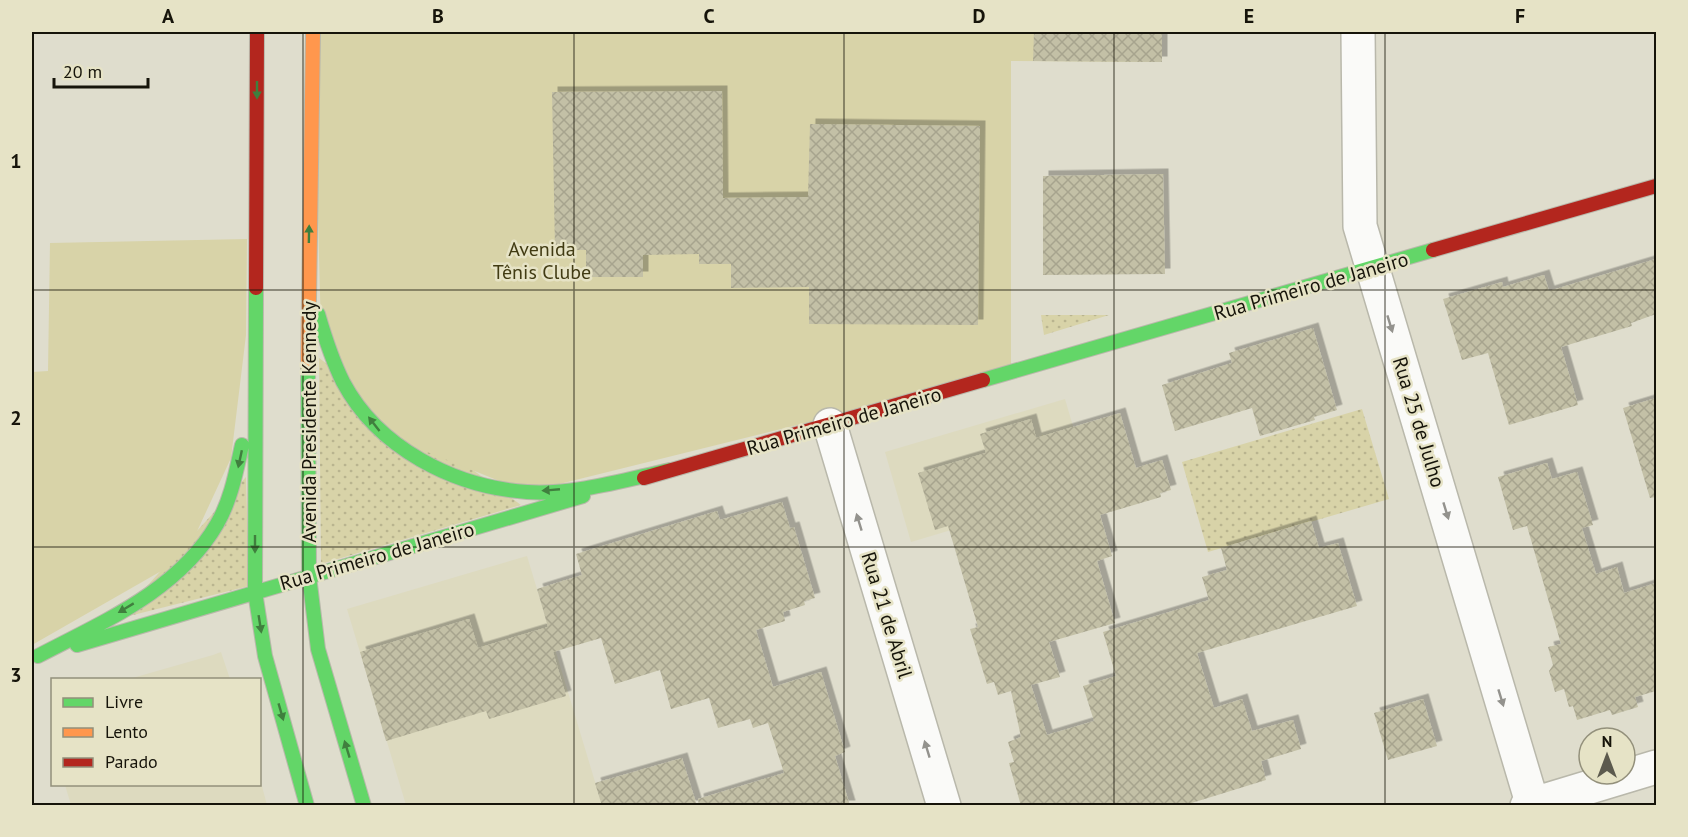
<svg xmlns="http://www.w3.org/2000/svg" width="1688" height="837" viewBox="0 0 1688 837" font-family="'PT Sans',sans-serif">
  <defs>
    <pattern id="grass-dots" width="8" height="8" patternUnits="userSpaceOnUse" patternTransform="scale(1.5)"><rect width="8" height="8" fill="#d8d3a8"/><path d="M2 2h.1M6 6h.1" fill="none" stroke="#b9b48f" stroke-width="1.8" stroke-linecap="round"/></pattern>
    <pattern id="building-cross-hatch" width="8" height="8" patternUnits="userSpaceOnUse" patternTransform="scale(1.5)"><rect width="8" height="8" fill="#c3c0a6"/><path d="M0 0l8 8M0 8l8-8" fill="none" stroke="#a7a48e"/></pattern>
    <filter id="shadow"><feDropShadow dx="5.5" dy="-5.5" stdDeviation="0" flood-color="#0004"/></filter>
  </defs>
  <rect width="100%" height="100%" fill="#dfddcd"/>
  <!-- built -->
  <path fill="#dddabf" d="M 1065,399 L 1091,488 L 911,542 L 885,452 Z
    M 527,556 L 602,805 L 406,805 L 347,609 Z
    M 221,652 L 230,679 L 129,679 L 213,655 Z
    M 260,779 L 267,805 L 71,805 L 65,785 L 260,784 Z"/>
  <!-- grass -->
  <path fill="url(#grass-dots)" d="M 1041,315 L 1109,315 L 1044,335 Z
    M 319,358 L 521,505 L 321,564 Z
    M 1362,409 L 1389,499 L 1208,552 L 1182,462 Z
    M 246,477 L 249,586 L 117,619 Z"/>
  <!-- park -->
  <path fill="#d8d3a8" d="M 313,32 L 1162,32 L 1162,62 L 1011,61 L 1011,372 L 527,492 L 380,433 L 321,331 Z
    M 247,239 L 246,335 L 231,458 L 193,540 L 163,570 L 32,645 L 32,372 L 48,371 L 50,243 Z"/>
  <!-- building -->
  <path fill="url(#building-cross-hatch)" filter="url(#shadow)" d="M 1034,32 L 1162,32 L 1162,62 L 1033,61 Z
    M 722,91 L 723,198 L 808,197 L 810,124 L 980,126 L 978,325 L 809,324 L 809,287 L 731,288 L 731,264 L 699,264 L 699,254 L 643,255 L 643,277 L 586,277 L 586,250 L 555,250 L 552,92 Z
    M 1163,174 L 1165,274 L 1043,275 L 1043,176 Z
    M 1656,259 L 1656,314 L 1631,323 L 1632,326 L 1561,347 L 1578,405 L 1509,425 L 1488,353 L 1462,360 L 1443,299 L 1502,282 L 1503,287 L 1544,275 L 1549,291 Z
    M 1313,328 L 1337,410 L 1314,417 L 1315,420 L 1260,436 L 1252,408 L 1175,431 L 1162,385 L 1232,363 L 1229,353 Z
    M 1656,398 L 1656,497 L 1650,498 L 1623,408 Z
    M 1120,413 L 1136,468 L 1162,460 L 1171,490 L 1160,493 L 1161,497 L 1100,515 L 1112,556 L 1097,561 L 1115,623 L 1049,642 L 1060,677 L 1031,685 L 1047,735 L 1094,721 L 1083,686 L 1116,676 L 1103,632 L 1209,600 L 1202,577 L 1227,570 L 1221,548 L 1311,521 L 1319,548 L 1338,543 L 1357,606 L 1197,653 L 1214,708 L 1242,699 L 1252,731 L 1293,720 L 1301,749 L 1261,761 L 1266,780 L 1182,806 L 1021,806 L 1009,763 L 1014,762 L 1008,742 L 1021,737 L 1011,691 L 998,695 L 994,682 L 987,684 L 970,629 L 978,627 L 948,526 L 935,530 L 918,473 L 986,453 L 980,434 L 1031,419 L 1036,438 Z
    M 1547,463 L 1552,479 L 1577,472 L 1593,525 L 1582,528 L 1596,574 L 1617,567 L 1624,593 L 1656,583 L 1656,691 L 1635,697 L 1638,707 L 1612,715 L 1610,710 L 1577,720 L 1573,706 L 1569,707 L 1564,689 L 1555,692 L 1549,671 L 1553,665 L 1548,647 L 1561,644 L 1527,526 L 1513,530 L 1498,477 Z
    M 782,502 L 790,528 L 794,527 L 815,598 L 804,601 L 805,605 L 783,612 L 785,621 L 756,630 L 773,687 L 821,672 L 845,752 L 835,756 L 850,806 L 699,806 L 698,799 L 784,773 L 768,723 L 753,728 L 750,719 L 718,728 L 709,698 L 671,709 L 660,670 L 615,684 L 601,638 L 553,652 L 566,696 L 489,719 L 486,711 L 386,741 L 360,652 L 469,619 L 478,648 L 548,627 L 537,589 L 582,575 L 576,554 L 717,511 L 720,520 Z
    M 1423,699 L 1437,746 L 1388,760 L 1374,713 Z
    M 682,758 L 697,806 L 602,806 L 595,783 Z"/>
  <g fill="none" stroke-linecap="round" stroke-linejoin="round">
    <!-- street casing -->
    <g stroke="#b9b8ab" stroke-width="36">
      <path id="street" d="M 1358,32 L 1360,226 L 1533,806
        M 830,425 L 944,806
        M 1527,806 L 1656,767"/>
    </g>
    <!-- fast casing -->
    <g stroke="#b9b8ab" stroke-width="16">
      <path id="fast" d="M 256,288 L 255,592 L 265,656 L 307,806
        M 318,314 C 325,338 332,360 343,382 C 378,448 454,487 527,492 C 574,495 624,480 670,470
        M 308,366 L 309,576 L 318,649 L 364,806
        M 983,380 L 1433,250
        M 77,645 L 583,496
        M 38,656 C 103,622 179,590 217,524 C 231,500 236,472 242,445"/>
    </g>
    <!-- slow casing -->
    <g stroke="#b9b8ab" stroke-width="16">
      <path id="slow" d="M 308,366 L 313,32"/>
    </g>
    <!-- jam casing -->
    <g stroke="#b9b8ab" stroke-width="16">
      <path id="jam" d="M 1433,250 L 1656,186
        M 256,288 L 257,32
        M 644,478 L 983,380"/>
    </g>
    <!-- street -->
    <use href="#street" stroke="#fafaf8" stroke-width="33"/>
    <!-- fast -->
    <use href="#fast" stroke="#63d668" stroke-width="14"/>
    <!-- slow -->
    <use href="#slow" stroke="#ff974d" stroke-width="14"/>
    <!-- jam -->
    <use href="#jam" stroke="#b3261e" stroke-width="14"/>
  </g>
  <!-- one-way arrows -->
  <defs><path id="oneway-solid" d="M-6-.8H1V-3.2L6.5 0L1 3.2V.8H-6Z" transform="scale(1.5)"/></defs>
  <g fill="#407f3e">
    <use href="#oneway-solid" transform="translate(257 90) rotate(90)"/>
    <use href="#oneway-solid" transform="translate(309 234) rotate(-89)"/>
    <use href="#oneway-solid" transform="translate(374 424) rotate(-128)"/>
    <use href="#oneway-solid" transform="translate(240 459) rotate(102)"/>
    <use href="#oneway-solid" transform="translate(551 490) rotate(175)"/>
    <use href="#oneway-solid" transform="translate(255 544) rotate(90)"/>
    <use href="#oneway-solid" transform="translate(126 608) rotate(149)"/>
    <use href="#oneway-solid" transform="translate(260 624) rotate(81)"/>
    <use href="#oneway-solid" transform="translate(281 712) rotate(74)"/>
    <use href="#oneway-solid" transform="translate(347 749) rotate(-107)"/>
  </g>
  <g fill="#93928d">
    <use href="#oneway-solid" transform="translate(1390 324) rotate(73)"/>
    <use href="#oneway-solid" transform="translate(1446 511) rotate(73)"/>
    <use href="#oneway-solid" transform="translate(859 522) rotate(-107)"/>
    <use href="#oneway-solid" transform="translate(1501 698) rotate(73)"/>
    <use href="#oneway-solid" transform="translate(927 749) rotate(-107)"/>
  </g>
  <!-- grid -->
  <path fill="none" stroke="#16140a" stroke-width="1.5" stroke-opacity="0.55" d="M 303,32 L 303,806M 574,32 L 574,806M 844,32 L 844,806M 1114,32 L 1114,806M 1385,32 L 1385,806M 32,290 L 1656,290M 32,547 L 1656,547"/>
  <g text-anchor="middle" stroke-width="5" stroke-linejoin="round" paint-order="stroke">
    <!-- park labels -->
    <g font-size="20" fill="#413b13" stroke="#e6e3c6">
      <text x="542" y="256">Avenida<tspan x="542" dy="23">Tênis Clube</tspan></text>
    </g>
    <!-- street labels -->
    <g font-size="20" fill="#16140a" stroke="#e6e3c6">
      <text transform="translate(1311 286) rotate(-16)" y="7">Rua Primeiro de Janeiro</text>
      <text transform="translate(844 421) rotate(-16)" y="7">Rua Primeiro de Janeiro</text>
      <text transform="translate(309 422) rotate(-90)" y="7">Avenida Presidente Kennedy</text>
      <text transform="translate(1419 422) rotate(73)" y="7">Rua 25 de Julho</text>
      <text transform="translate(377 556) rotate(-16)" y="7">Rua Primeiro de Janeiro</text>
      <text transform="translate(887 615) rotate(73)" y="7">Rua 21 de Abril</text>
    </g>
  </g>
  <!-- border -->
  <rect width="1688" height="837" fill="none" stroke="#e6e3c6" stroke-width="66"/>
  <!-- legend -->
  <rect x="51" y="678" width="210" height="108" fill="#e6e3c6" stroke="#93907b" stroke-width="1.5"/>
  <rect x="63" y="698" width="30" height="9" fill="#63d668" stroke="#93907b" stroke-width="1.5"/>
  <text x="105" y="708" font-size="18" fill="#16140a">Livre</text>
  <rect x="63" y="728" width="30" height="9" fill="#ff974d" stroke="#93907b" stroke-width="1.5"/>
  <text x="105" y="738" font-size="18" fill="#16140a">Lento</text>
  <rect x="63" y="758" width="30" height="9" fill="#b3261e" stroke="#93907b" stroke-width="1.5"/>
  <text x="105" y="768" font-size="18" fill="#16140a">Parado</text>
  <!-- north arrow -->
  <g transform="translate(1607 756)"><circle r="28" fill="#e6e3c6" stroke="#93907b" stroke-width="1.5"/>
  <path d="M0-4.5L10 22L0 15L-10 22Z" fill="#5c5a4e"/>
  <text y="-9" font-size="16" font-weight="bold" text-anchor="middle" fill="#16140a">N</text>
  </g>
  <!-- scale -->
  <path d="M54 78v9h94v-9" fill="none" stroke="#16140a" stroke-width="3"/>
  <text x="63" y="78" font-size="18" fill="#16140a" stroke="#e6e3c6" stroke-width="4.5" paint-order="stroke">20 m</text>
  <rect x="33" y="33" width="1622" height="771" fill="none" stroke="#16140a" stroke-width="2"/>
  <g font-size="20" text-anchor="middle" font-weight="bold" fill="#16140a">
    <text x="168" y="23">A</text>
    <text x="438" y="23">B</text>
    <text x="709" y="23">C</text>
    <text x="979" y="23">D</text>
    <text x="1249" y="23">E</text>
    <text x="1520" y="23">F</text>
    <text x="16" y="168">1</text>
    <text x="16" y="425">2</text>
    <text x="16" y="682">3</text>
  </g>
</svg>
